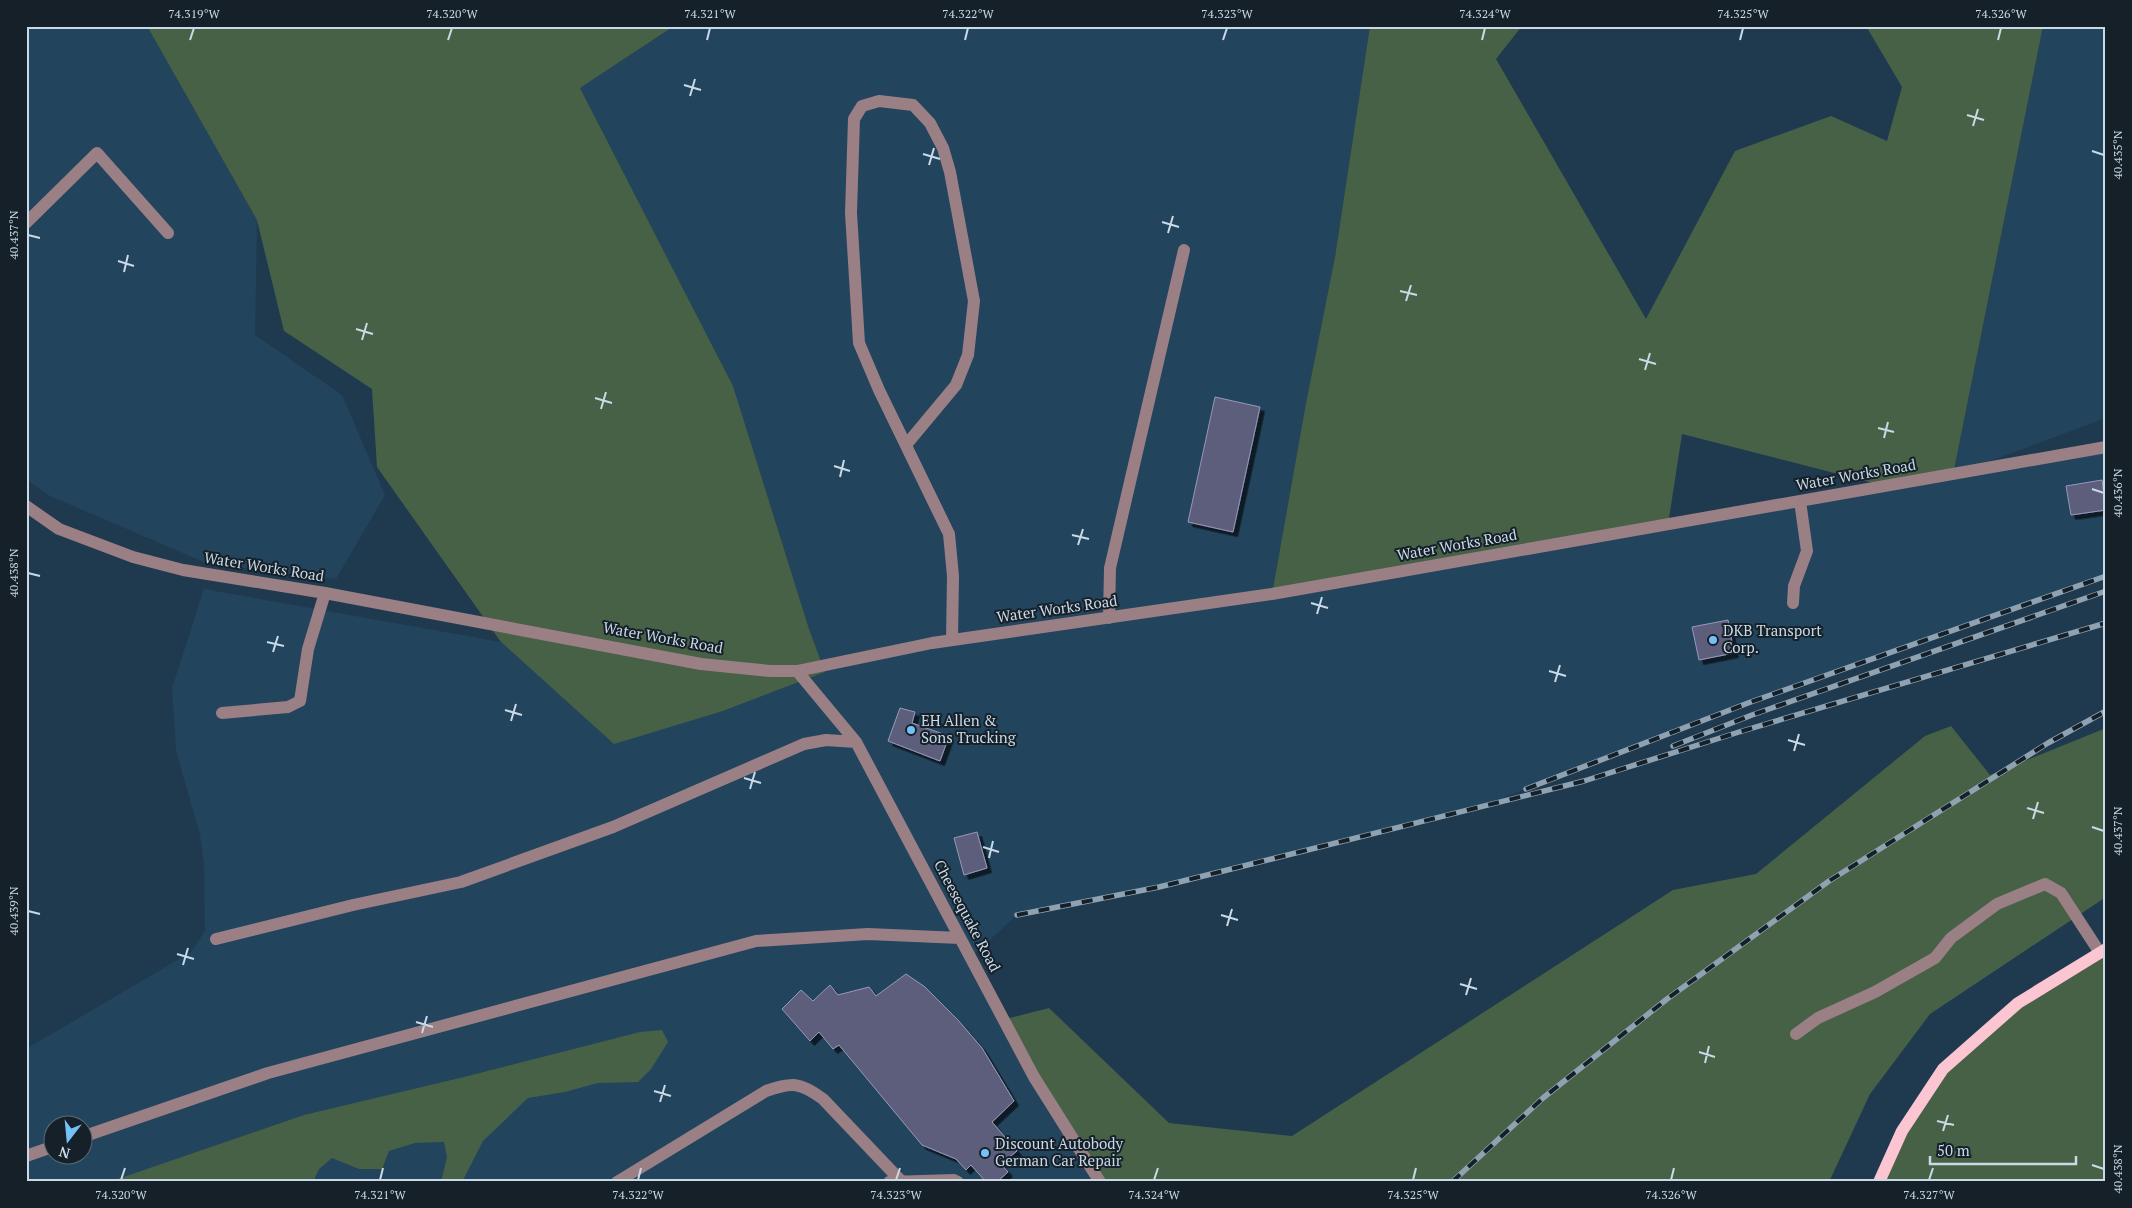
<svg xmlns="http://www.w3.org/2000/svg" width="2132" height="1208" viewBox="0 0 2132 1208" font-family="'PT Serif',serif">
  <defs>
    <filter id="shadow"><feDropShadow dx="4.5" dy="4.5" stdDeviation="0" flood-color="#0009"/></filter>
  </defs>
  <rect width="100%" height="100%" fill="#1f3a4f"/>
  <!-- built -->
  <path fill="#22445d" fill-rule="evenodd" d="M 26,26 L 147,26 L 257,220 L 255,335 L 342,395 L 385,495 L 336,579 L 206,563 L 50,496 L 26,479 Z
    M 674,26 L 1370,26 L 1335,257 L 1306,403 L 1272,593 L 2106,451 L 2106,576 L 1748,703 L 1479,807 L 1159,887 L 1017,915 L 970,958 L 1103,1182 L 26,1182 L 26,1049 L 191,952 L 205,931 L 204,864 L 200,835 L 176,751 L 172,688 L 204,589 L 501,642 L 614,743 L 723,711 L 825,672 L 809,629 L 733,386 L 580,88 ZM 52,1126 L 82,1126 L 82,1156 L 52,1156 Z
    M 2043,26 L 2106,26 L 2106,418 L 1953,475 Z"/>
  <!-- green -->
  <path fill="#476146" d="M 147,26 L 674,26 L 580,88 L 733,386 L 809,629 L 825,672 L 723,711 L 614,744 L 501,642 L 377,467 L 372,389 L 284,331 L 257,220 Z
    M 1370,26 L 1522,26 L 1496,59 L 1646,319 L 1735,151 L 1831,116 L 1887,141 L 1902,87 L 1866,26 L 2043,26 L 1953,475 L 1885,486 L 1682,434 L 1668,525 L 1272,594 L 1306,403 L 1335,257 Z
    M 1951,726 L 1990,775 L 2106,728 L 2106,897 L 1930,1014 L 1870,1094 L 1829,1182 L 1127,1182 L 1102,1180 L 1002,1020 L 1049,1008 L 1169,1123 L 1292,1136 L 1673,890 L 1756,874 L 1925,736 Z
    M 2106,949 L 2106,1182 L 1879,1182 L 1943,1069 L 2018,1003 Z
    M 662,1030 L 668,1042 L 651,1069 L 638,1082 L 598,1083 L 565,1092 L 528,1098 L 483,1141 L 462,1182 L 441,1182 L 447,1157 L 444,1142 L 415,1143 L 389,1151 L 382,1169 L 359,1169 L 332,1158 L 319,1169 L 313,1182 L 109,1182 L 304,1115 L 464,1077 L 640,1032 Z"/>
  <!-- building -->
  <path fill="#5d5d7b" stroke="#9898ba" filter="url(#shadow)" d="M 1215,397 L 1260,407 L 1233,532 L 1188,522 Z
    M 2102,480 L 2106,510 L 2071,515 L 2066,486 Z
    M 1728,620 L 1734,653 L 1699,660 L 1692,627 Z
    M 900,708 L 915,712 L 912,723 L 949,736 L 940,761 L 888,741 Z
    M 977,832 L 987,868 L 964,875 L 954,838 Z
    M 906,974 L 925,987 L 958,1020 L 982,1048 L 1014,1101 L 992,1122 L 1017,1151 L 1001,1164 L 1008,1172 L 997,1182 L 986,1182 L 971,1165 L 966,1170 L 956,1159 L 922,1145 L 839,1045 L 833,1049 L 819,1032 L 810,1041 L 782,1009 L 801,990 L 813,1001 L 830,985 L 838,995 L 869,987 L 876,996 Z"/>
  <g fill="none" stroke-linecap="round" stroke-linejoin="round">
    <!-- minor -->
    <path stroke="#9a7f85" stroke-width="12" d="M 26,223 L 97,153 L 168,233
      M 906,445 L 956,385 L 968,355 L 974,301 L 950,172 L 943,148 L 930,123 L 913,105 L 879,101 L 862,106 L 854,119 L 851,213 L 859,343 L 879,390 L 949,534 L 953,576 L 952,640
      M 26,506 L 59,529 L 133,557 L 183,570 L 325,593 L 701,664 L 770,671 L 797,671 L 932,643 L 1272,594 L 2106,447
      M 1793,603 L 1794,586 L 1807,551 L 1800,501
      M 1109,618 L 1110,568 L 1184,250
      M 797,671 L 856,742 L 1034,1077 L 1100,1182
      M 222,713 L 288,707 L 300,701 L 308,649 L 325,593
      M 216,939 L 353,905 L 461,882 L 613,827 L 804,744 L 826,740 L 856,742
      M 1796,1034 L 1818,1018 L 1875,992 L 1935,958 L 1951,938 L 1997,904 L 2045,884 L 2061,893 L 2100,953
      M 82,1137 L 268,1073 L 756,941 L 868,934 L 960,938
      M 26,1156 L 52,1147
      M 617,1182 L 766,1091 C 792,1082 800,1082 823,1099 L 902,1182
      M 889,1182 L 954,1180 L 958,1182"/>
    <!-- major -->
    <path stroke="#fcc5d2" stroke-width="12" d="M 1879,1182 L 1902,1131 L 1943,1069 L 2018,1003 L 2106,949"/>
    <!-- rail casing -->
    <g stroke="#8fa2b2" stroke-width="5.5">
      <path id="rail" d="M 1673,746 L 1752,715 L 2106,591
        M 1526,789 L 1748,703 L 2106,576
        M 1017,915 L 1159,887 L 1584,781 L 1739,732 L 2106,623
        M 1452,1182 L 1543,1098 L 1667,999 L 1829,881 L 2048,743 L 2106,711"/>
    </g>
    <!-- rail -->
    <use href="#rail" stroke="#152029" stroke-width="4" stroke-dasharray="11" stroke-linecap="butt"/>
  </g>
  <!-- ticks -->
  <path fill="none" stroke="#c9d9e6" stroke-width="2" d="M 190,40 L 194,28M 448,40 L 452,28M 707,40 L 710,28M 965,40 L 968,28M 1223,40 L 1227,28M 1482,40 L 1485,28M 1740,40 L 1743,28M 1998,40 L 2001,28M 684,85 L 701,90M 690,96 L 695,79M 1967,115 L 1984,120M 1973,126 L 1978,109M 2092,151 L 2104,155M 923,154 L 940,159M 929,165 L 934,148M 1162,222 L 1179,227M 1168,233 L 1173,216M 28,235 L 40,238M 118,261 L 134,266M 124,272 L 128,255M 1400,291 L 1417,295M 1406,301 L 1411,285M 356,329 L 373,334M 362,340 L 367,323M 1639,359 L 1656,364M 1645,370 L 1650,353M 595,398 L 612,403M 601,409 L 606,392M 1878,428 L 1894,432M 1884,438 L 1888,422M 834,466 L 850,471M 840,477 L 844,460M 2092,489 L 2104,493M 1072,535 L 1089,539M 1078,545 L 1083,529M 28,573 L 40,576M 1311,603 L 1328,608M 1317,614 L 1322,597M 267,642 L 284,646M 273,652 L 278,636M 1549,671 L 1566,676M 1555,682 L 1560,665M 505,710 L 522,715M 511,721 L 516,704M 1788,740 L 1805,745M 1794,751 L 1799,734M 744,778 L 761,783M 750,789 L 755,772M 2027,808 L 2044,813M 2033,819 L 2038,802M 2092,827 L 2104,831M 983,847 L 999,852M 989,858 L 993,841M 28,911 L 40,914M 1221,915 L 1238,920M 1227,926 L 1232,909M 177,954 L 194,959M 183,965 L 188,948M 1460,984 L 1477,989M 1466,995 L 1471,978M 416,1022 L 433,1027M 422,1033 L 427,1016M 1699,1052 L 1715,1057M 1705,1063 L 1709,1046M 654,1091 L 671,1096M 660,1102 L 665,1085M 1937,1121 L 1954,1125M 1943,1131 L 1948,1115M 2092,1165 L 2104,1169M 121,1180 L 125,1168M 380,1180 L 383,1168M 638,1180 L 641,1168M 896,1180 L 900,1168M 1154,1180 L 1158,1168M 1413,1180 L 1416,1168M 1671,1180 L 1674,1168M 1929,1180 L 1933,1168"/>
  <!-- markers -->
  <g fill="#75c0f6" stroke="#152029" stroke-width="2">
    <circle cx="1713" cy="640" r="5"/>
    <circle cx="911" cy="730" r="5"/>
    <circle cx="985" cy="1153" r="5"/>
  </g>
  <g text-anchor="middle" stroke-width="4" stroke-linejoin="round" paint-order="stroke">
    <!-- street labels -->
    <g font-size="15" fill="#c9d9e6" stroke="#152029">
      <text transform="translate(1856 475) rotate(-10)" y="5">Water Works Road</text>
      <text transform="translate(1457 545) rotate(-10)" y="5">Water Works Road</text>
      <text transform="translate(264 567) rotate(9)" y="5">Water Works Road</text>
      <text transform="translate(1057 609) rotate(-8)" y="5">Water Works Road</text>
      <text transform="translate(663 638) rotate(10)" y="5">Water Works Road</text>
      <text transform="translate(967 916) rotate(62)" y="5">Cheesequake Road</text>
    </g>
    <!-- poi labels -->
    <g font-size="15" fill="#c9d9e6" stroke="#152029" text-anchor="start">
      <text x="1723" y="636">DKB Transport<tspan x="1723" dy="17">Corp.</tspan></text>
      <text x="921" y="726">EH Allen &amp;<tspan x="921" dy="17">Sons Trucking</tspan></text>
      <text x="995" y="1149">Discount Autobody<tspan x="995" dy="17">German Car Repair</tspan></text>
    </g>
  </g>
  <!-- border -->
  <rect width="2132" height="1208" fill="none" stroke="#152029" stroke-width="55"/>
  <!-- north arrow -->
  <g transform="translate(68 1140) rotate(196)"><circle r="24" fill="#152029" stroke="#5d6a75"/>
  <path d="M0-4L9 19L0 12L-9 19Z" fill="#75c0f6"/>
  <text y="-8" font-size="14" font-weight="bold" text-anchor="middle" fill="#c9d9e6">N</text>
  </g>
  <!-- scale -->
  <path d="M1930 1156v8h146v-8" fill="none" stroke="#c9d9e6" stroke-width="2.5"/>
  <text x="1937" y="1156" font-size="15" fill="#c9d9e6" stroke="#152029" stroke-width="4" paint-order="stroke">50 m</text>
  <rect x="28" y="28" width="2076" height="1152" fill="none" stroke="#c9d9e6" stroke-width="2"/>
  <g font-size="12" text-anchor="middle" fill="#c9d9e6">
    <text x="194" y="18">74.319°W</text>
    <text x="452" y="18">74.320°W</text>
    <text x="710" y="18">74.321°W</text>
    <text x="968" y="18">74.322°W</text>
    <text x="1227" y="18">74.323°W</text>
    <text x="1485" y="18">74.324°W</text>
    <text x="1743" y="18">74.325°W</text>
    <text x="2001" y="18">74.326°W</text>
    <text transform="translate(2118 155) rotate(-90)" y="4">40.435°N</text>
    <text transform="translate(14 235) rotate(-90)" y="4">40.437°N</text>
    <text transform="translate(2118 493) rotate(-90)" y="4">40.436°N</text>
    <text transform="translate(14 573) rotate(-90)" y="4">40.438°N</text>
    <text transform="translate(2118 831) rotate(-90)" y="4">40.437°N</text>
    <text transform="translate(14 911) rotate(-90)" y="4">40.439°N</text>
    <text transform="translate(2118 1169) rotate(-90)" y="4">40.438°N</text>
    <text x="121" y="1199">74.320°W</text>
    <text x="380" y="1199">74.321°W</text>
    <text x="638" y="1199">74.322°W</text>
    <text x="896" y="1199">74.323°W</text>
    <text x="1154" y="1199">74.324°W</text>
    <text x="1413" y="1199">74.325°W</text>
    <text x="1671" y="1199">74.326°W</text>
    <text x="1929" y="1199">74.327°W</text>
  </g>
</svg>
